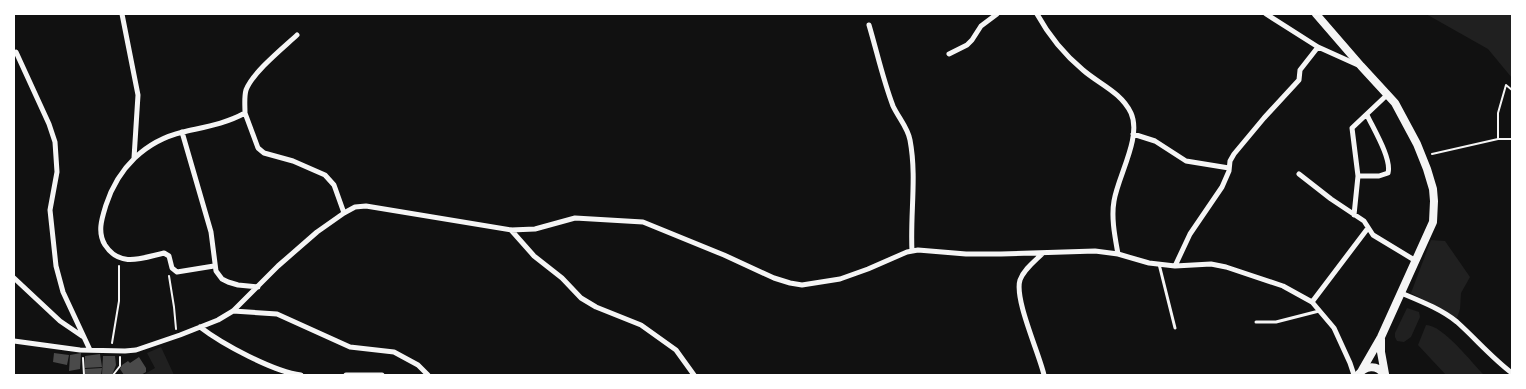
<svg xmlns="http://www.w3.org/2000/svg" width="1526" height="389" viewBox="0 0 1526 389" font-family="Georgia,serif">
  <rect width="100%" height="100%" fill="#111"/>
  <!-- green -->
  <path fill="#202020" d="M 1426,14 L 1512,14 L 1512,78 L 1488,49 Z
    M 1431,240 L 1445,241 L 1470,277 L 1461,293 L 1460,309 L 1457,318 L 1411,293 Z
    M 1407,308 L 1419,312 L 1420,317 L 1411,337 L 1404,342 L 1397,341 L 1395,337 L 1395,333 Z
    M 1426,325 C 1443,325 1472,363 1484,375 L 1446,375 L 1418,345 Z
    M 161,347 L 174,375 L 143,375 L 155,368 L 147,353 Z"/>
  <!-- building -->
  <path fill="#4a4a4a" d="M 54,353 L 69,355 L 67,365 L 53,362 Z
    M 81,353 L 80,369 L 69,371 L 70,355 Z
    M 100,354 L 102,367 L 85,368 L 85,356 Z
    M 103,356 L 115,356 L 116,365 L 112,375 L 102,375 Z
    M 139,357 L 146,368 L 146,372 L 141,375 L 124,375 L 120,369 L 122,365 L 128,361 L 130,363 Z
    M 102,368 L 101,375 L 85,375 L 85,369 Z"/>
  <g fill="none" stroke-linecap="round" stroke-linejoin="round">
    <!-- path -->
    <path stroke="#f5f5f5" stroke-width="2" d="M 1498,139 L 1498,113 L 1506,85 L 1512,90
      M 1432,154 L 1498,139 L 1512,139
      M 169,276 L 174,307 L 176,329
      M 112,343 L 119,301 L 119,266
      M 83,358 L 84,375
      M 113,375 L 120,366 L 120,357"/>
    <!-- service -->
    <path stroke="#f5f5f5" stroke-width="3" d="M 1159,264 L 1175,328
      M 1256,322 L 1276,322 L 1319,311"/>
    <!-- minor -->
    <path stroke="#f5f5f5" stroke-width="5" d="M 122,14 L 138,95 L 134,158
      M 1037,14 C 1048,34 1065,55 1083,70 C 1099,84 1121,92 1131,113 C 1142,137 1118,176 1114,201 C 1111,218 1115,237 1118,254
      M 1266,14 L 1318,47 L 1358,65
      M 869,25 C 877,52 883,80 893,106 C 898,117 908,128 910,140 C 917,177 910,214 912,251
      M 16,52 L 49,124 L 55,142 L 57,172 L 50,210 L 56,266 L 63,292 L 90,350
      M 949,54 L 967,45 L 972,40 L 981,26 L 997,14
      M 245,113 C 245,106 244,97 246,90 C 253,72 283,48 297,35
      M 182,132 L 211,232 L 216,271 L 222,279 L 228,282 L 238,285 L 258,287
      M 1133,134 L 1155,141 L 1186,161 L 1229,168
      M 1299,174 L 1331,199 L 1364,221 L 1373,235 L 1416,261
      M 1358,176 L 1379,176 L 1388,173 C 1392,159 1373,128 1367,115
      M 1354,215 L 1358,176 L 1352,128 L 1388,94
      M 511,230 L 534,256 L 562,278 L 581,298 L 596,307 L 641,325 L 676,350 L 694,375
      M 1043,253 C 1035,261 1024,269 1020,280 C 1014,299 1039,353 1044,375
      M 214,266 L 177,272 L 172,268 L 169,256 L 164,253 C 142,258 120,268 105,245 C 97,232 102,218 106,205 C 118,168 145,141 183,132 C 204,127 225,124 245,113 L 258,148 L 264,153 L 293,161 L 325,175 L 334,185 L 344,213
      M 1175,266 L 1190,234 L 1222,187 L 1229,171 L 1230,161 L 1234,154 L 1264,118 L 1299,80 L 1300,70 L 1318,47
      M 14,278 L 60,321 L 82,336
      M 1401,293 C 1420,301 1441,309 1457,322 C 1476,339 1492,358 1512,373
      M 1312,302 L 1368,228
      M 233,311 L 277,314 L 350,347 L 394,352 L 418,365 L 428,375
      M 200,327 C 222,344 274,372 301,375
      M 14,341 L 80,350 L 125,351 L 136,350 L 180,335 L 218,320 L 233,311 L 278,266 L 317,232 L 344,213 L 355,207 L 366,206 L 511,230 L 535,229 L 575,218 L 643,222 L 724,255 L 774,278 L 790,283 L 802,285 L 840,279 L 868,269 L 907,252 L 918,250 L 966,254 L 1001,254 L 1095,251 L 1118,254 L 1149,263 L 1175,266 L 1211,264 L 1226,267 L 1283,286 L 1312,302 L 1334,328 L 1350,363 L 1354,375
      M 346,375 L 382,375"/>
    <!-- tertiary -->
    <path stroke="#f5f5f5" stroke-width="8" d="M 1316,14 L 1361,66 L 1395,103 L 1417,144 L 1427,169 L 1433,189 L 1434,201 L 1433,222 L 1381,337 L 1362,370
      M 1381,339 L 1381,352 L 1385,374
      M 1358,375 C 1365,366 1376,364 1384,374"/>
  </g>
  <!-- border -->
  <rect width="1526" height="389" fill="none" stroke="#ffffff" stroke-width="30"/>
</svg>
